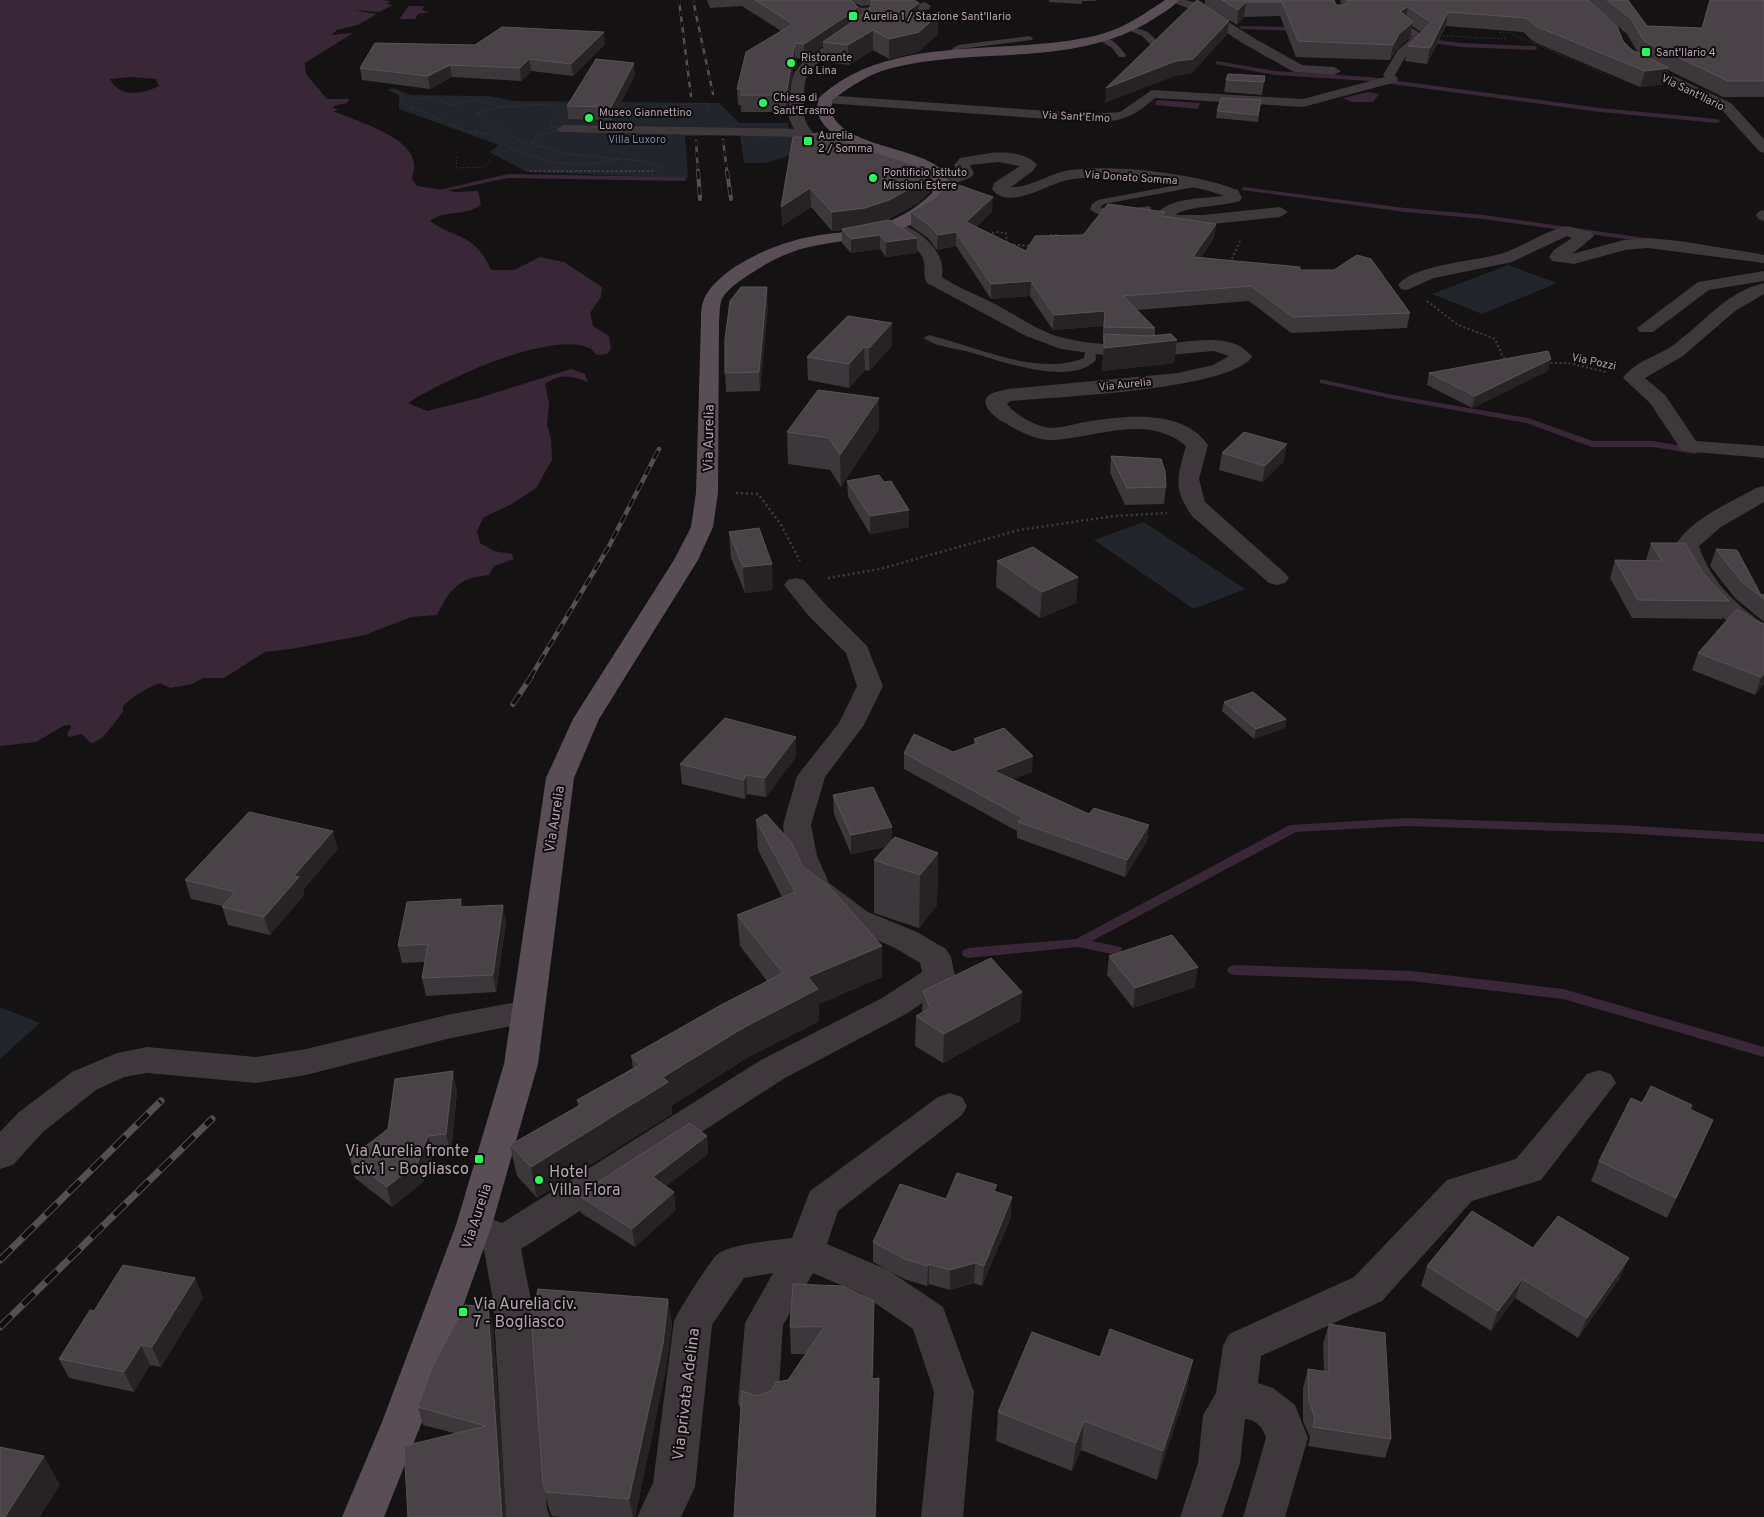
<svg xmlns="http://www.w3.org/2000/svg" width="1764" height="1517" viewBox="0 0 1764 1517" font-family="Overpass,sans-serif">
  <rect width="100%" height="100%" fill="#141213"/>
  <!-- green -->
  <path fill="#22252c" d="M 393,88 L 411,95 L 488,96 L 515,101 L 719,103 L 739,123 L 788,123 L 789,133 L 811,149 L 765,163 L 744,163 L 740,135 L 685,136 L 688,178 L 527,172 L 489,152 L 499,145 L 399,109 L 399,95 L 387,90 Z
    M 1508,265 L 1557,283 L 1482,314 L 1432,294 Z
    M 1144,522 L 1245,589 L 1194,609 L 1094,540 Z
    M 0,1007 L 40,1023 L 0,1059 Z"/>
  <!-- water -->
  <path fill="#392738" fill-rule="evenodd" d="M 0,0 L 383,0 L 390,1 L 387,4 L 393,5 L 379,12 L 352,10 L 377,14 L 358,25 L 337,30 L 331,35 L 353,33 L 305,63 L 306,74 L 327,99 L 349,99 L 347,103 L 334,106 L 333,108 L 339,110 L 333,111 C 355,121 410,135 414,163 C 415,167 413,174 412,179 L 417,186 L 457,192 L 478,191 L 481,204 C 468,217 445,209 430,221 C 457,240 475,233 491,270 L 514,270 L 540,257 L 564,262 L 602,287 L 601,297 L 590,313 L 593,326 L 609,336 L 611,349 L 607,354 L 597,355 C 595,353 592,349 589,348 C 550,330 442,381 408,403 L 427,411 L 479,398 L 571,369 L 585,374 L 588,382 C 570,376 561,373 545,384 L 549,403 L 547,425 L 551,438 L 552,460 L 536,488 L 510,505 L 484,517 L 477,531 L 480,543 L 494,551 L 512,554 L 514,559 L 494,566 L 489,575 C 458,578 450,589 437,615 L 411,617 L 365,635 L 291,649 L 265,652 L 224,678 L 203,678 L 192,684 L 170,688 L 160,683 C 145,689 135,695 123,706 L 123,712 C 114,722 104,741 91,743 L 82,734 L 69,737 L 67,734 L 71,727 L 69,725 L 63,726 L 36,742 L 0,746 ZM 131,77 L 156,79 L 159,86 C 142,94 121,99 110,79 Z
    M 409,6 L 424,6 L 422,10 L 430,12 L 418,14 L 415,19 L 399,19 Z
    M 1368,92 L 1379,94 L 1373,102 L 1351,102 L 1343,98 Z
    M 1157,100 L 1200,103 L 1198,109 L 1155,105 Z"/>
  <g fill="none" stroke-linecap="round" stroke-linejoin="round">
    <!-- stream -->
    <path fill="#392738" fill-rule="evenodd" d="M 1239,26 L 1299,27 L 1302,29 L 1299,31 L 1241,29 Z
      M 1395,34 L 1460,43 L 1535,46 L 1538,48 L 1535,50 L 1460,47 L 1393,37 Z
      M 1217,61 L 1275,71 L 1369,77 L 1600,108 L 1717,119 L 1720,121 L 1717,123 L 1600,112 L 1369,81 L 1275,75 L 1215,64 Z
      M 508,174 L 684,177 L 687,179 L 684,181 L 508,178 L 442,192 L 439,190 Z
      M 1244,187 L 1405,208 L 1484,215 L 1653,239 L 1656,241 L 1653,243 L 1484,219 L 1405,212 L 1242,190 L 1242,188 Z
      M 1320,379 L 1393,395 L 1528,418 L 1593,441 L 1653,441 L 1695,448 L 1699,451 L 1695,454 L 1653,447 L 1592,447 L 1526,423 L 1393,399 L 1320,383 Z
      M 1407,818 L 1620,825 L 1764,834 L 1764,842 L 1620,833 L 1407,826 L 1296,832 L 1092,941 L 1121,947 L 1122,950 L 1121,953 L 1116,955 L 1078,947 L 968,958 L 963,956 L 962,953 L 963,950 L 968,948 L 1076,939 L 1290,825 Z
      M 1234,965 L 1411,971 L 1563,989 L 1764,1047 L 1764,1057 L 1563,999 L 1411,981 L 1234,975 L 1229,973 L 1227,970 L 1229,967 Z"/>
    <!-- path-far2 -->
    <path stroke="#423b40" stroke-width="1" stroke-dasharray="1 2" stroke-linecap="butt" d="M 1444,36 L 1507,39 L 1499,32 L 1510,33 L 1614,78
      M 394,90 L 402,95 L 401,104 L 413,108
      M 429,97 L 453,105 L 473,100 L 502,107 L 547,104 L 559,110 L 552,120 L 551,127 L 563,129 L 535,137 L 533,146 L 544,147 L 560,153 L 618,159 L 585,165 L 551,162 L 512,149 L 502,140 L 487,134 L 465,131 L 413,108 L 410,100 Z
      M 662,106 L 706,103 L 708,110
      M 500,107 L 476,114 L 525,143 L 534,143
      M 457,157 L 456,168 L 485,167 L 495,154 L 512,149
      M 530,171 L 641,172 L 653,171 L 662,166 L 642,161 L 618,159"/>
    <!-- path-far1 -->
    <path stroke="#423b40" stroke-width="2" stroke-dasharray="2 2.5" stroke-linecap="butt" d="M 530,171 L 653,171
      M 988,235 L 996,232 L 1006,233 L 1007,244 L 1031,246
      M 1048,239 L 1051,235 L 1059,235 L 1060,238
      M 1230,263 L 1240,241
      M 1427,301 L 1458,325 L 1495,339 L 1503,357 L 1508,361
      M 1546,363 L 1568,363 L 1606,372"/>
    <!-- path -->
    <path stroke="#423b40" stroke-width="2.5" stroke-dasharray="2 3" stroke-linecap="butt" d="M 736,493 L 758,494 L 780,523 L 800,561
      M 828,578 L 880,569 L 1019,530 L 1114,516 L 1167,513"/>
    <!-- service -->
    <path fill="#3e373b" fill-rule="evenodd" d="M 1131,26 L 1148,32 L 1158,42 L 1158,46 L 1152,46 L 1142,36 L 1128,30 L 1128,26 Z
      M 1029,36 L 1033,38 L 1032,40 L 960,49 L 962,55 L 958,57 L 951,50 L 958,45 Z
      M 1099,36 C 1111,36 1120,47 1126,55 L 1125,57 L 1119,57 L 1112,48 L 1099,40 Z
      M 1203,180 L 1208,183 L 1206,185 L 1104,204 L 1100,207 L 1114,211 L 1148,206 L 1151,207 L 1151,211 C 1134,215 1105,223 1090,209 L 1092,204 L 1098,200 Z
      M 929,335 C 975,346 1038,377 1084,358 L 1085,352 L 1077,346 L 1083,343 L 1095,349 L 1096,360 C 1070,388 996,359 965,351 C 955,349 945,347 935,344 L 923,338 Z"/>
    <!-- pedestrian -->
    <path fill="#3e373b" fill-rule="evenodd" d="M 1404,23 L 1426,37 L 1407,54 L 1395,75 L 1398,79 L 1396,82 L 1303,107 L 1155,98 C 1132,118 1121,122 1091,122 L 825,103 L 819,99 L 825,95 L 1091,114 L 1120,112 L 1152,90 L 1303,99 L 1385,77 L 1383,75 L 1398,50 L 1413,37 L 1399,26 Z
      M 563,125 L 805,129 L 811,133 L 805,137 L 559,132 L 557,129 Z"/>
    <!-- minor -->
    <path fill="#3e373b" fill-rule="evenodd" d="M 1167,0 L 1186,0 L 1200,4 L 1254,38 L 1302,65 L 1334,67 L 1341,71 L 1334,75 L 1294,72 L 1244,44 L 1192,10 Z
      M 925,2 L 931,6 L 929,9 L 914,13 L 858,16 L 852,12 L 858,8 L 914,5 Z
      M 1633,57 L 1731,103 L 1764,139 L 1764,153 L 1759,151 L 1721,109 L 1628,64 L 1626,61 L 1628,58 Z
      M 990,153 C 1004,152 1027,152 1037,165 L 1033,171 L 1011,187 C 1031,188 1049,173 1070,170 C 1116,164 1194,173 1238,190 L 1242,198 L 1240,201 C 1219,207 1195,205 1176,214 L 1179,215 L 1203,215 L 1280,207 L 1288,212 L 1280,217 L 1194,226 L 1161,219 L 1159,212 C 1169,198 1208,198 1224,196 C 1188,182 1106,173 1068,180 C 1049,183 1008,212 992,189 L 994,183 L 1020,166 L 998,162 L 970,165 L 974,174 C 967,183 938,187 931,178 L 939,173 L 958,173 L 954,165 L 960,158 Z
      M 1764,210 L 1764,221 L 1758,219 L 1756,215 L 1758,212 Z
      M 891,221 C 916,227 947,249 942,277 L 945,279 C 959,288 975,294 989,301 C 1014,313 1038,332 1064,338 C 1091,345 1120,345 1147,345 C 1178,346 1231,327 1252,357 C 1229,390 1055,397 1011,401 L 1007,404 C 1016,415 1036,427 1050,428 C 1061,428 1074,424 1085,422 C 1123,416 1182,408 1208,445 L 1199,479 L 1205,502 L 1285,573 L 1289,578 L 1285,583 L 1277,585 L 1269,583 L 1192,516 C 1173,489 1177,477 1186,446 C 1147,413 1097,438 1052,440 C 1037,441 1018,431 1005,423 C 998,419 989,413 986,405 C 982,393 1000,391 1008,389 L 1178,373 L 1213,365 L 1229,356 L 1214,351 L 1147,357 L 1104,355 L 1061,349 L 1026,336 L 927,283 C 921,274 929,264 919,252 C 909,241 891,238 883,226 L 885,222 Z
      M 1567,226 L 1592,232 L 1594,236 L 1572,254 L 1624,240 L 1648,238 L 1680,241 L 1760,254 L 1764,255 L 1764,263 L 1648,248 L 1625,250 L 1574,264 L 1552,261 L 1549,257 L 1554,250 L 1572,238 L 1567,236 L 1512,262 L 1434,278 L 1407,290 L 1401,289 L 1398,285 C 1412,265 1476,261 1500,254 C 1523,247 1542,232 1567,226 Z
      M 1764,271 L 1764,281 L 1709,290 L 1653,332 L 1639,332 L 1637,328 L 1698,282 Z
      M 1764,283 L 1764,294 L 1735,311 L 1683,356 L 1645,378 L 1665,395 L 1696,441 L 1764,446 L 1764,458 L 1682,451 L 1650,403 L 1623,378 C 1635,361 1656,357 1672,346 C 1703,324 1725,292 1764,283 Z
      M 1764,486 L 1764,502 L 1721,527 L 1699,546 C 1710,580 1735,604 1764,624 L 1764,642 C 1727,633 1686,581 1675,545 C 1694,517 1728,504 1756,488 Z
      M 796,578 L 804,580 L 826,605 L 867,646 L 883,686 L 864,725 L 825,777 L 811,825 L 817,856 L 829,883 L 868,912 L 917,932 L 946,949 L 951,957 L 955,976 L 950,984 L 906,1014 L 785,1078 L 521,1249 L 531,1300 L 547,1509 L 550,1517 L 506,1517 L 493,1300 L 484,1250 L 473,1243 L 467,1232 L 473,1221 L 486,1217 L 502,1223 L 761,1060 L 882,998 L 922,972 L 920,963 L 895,948 L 846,926 L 805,896 L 787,856 L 783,825 L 797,776 L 839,723 L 857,686 L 846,653 L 808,615 L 784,585 L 788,580 Z
      M 528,1000 L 540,1004 L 544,1012 L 540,1020 L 447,1039 L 306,1075 L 256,1083 L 147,1073 L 124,1077 L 96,1090 L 43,1132 L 13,1165 L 0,1169 L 0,1132 L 19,1112 L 72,1072 L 117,1053 L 147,1047 L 256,1057 L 306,1049 L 447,1015 Z
      M 1599,1070 L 1611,1074 L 1616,1083 L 1541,1180 L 1472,1201 L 1382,1301 L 1261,1356 L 1258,1383 L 1273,1388 L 1295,1405 L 1308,1438 L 1285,1517 L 1243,1517 L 1266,1438 C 1263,1428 1256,1419 1245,1419 L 1240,1463 L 1222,1517 L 1180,1517 L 1198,1463 L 1203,1415 L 1216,1393 L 1223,1346 L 1229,1334 L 1354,1277 L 1447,1180 L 1516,1159 L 1587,1074 Z
      M 950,1093 L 962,1097 L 967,1106 L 962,1115 L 838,1211 L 827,1244 L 888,1270 L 943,1307 L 974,1392 L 963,1517 L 921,1517 L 934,1392 L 913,1329 L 862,1294 L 813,1273 L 783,1325 L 778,1403 L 772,1416 L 758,1421 L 744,1416 L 738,1403 L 745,1323 L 773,1273 L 744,1278 L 712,1325 L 695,1487 L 681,1517 L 637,1517 L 653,1483 L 674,1321 C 679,1310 711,1258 719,1253 C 731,1244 776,1240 792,1238 L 810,1191 L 938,1097 Z"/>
    <!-- tertiary -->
    <path fill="#3e373b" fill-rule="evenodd" d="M 833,0 C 849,0 866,6 871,22 C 858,45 816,56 807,76 C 803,84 805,98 804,107 C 802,134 825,141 846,148 L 849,151 L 846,154 C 827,159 794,138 789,118 C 788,113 791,82 793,76 C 799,59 840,37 856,27 L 859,22 L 857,17 Z"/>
    <!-- primary -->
    <path fill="#594e55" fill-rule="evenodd" d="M 1165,0 L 1179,0 C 1173,7 1163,13 1155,18 C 1075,70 976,45 888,69 C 867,75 850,87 832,100 C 832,105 831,111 833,116 C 850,150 937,148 947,178 C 948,183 948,189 948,194 C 916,241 854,236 805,248 C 785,253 767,263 750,274 C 741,280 727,289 722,299 C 719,306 720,315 719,322 L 718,493 L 713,527 L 698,560 L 599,719 L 574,778 L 538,1064 L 492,1225 L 422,1422 L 384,1517 L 342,1517 L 382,1422 L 456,1225 L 504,1064 L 546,778 L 573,719 L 674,560 L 691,527 L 696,493 L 701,322 C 701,315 701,306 704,299 C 719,267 776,243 809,237 C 830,232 852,233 873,227 C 895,221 916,209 932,193 L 931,178 L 926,171 C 897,160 829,147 818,114 C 816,110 818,104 818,99 C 822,94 827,91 832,87 C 904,34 1015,56 1098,35 C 1123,29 1144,14 1165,0 Z"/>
    <!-- rail-far4 casing -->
    <g stroke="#574d53" stroke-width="2.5">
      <path id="rail-far4" d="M 679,0 L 691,96
        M 693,0 L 713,94
        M 723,140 L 727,172
        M 696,141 L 698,172"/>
    </g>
    <!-- rail-far3 casing -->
    <g stroke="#574d53" stroke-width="4">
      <path id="rail-far3" d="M 698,171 L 700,199
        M 727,171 L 731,199"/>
    </g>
    <!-- rail-far2 casing -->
    <g stroke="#574d53" stroke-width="4.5">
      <path id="rail-far2" d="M 530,678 L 608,548 L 659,449"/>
    </g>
    <!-- rail-far1 casing -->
    <g stroke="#574d53" stroke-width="5.5">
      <path id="rail-far1" d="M 513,704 L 531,677"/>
    </g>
    <!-- rail casing -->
    <g stroke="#574d53" stroke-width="7">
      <path id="rail" d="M 0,1260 L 161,1101
        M 0,1327 L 212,1119"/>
    </g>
    <!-- rail-far4 -->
    <use href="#rail-far4" stroke="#0f0d0e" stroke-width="2" stroke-dasharray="5.5" stroke-linecap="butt"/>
    <!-- rail-far3 -->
    <use href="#rail-far3" stroke="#0f0d0e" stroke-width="2.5" stroke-dasharray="8" stroke-linecap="butt"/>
    <!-- rail-far2 -->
    <use href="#rail-far2" stroke="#0f0d0e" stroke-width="3" stroke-dasharray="9" stroke-linecap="butt"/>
    <!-- rail-far1 -->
    <use href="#rail-far1" stroke="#0f0d0e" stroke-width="4" stroke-dasharray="12" stroke-linecap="butt"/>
    <!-- rail -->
    <use href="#rail" stroke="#0f0d0e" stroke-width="5" stroke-dasharray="16" stroke-linecap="butt"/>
  </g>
  <!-- wall -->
  <path fill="#3c373a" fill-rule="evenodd" d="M 707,0 L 914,0 L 919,3 L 919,13 L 938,34 L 918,52 L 889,59 L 873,50 L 849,65 L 824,62 L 823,46 L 804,59 L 795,58 L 786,112 L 741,112 L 741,105 L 738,105 L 737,89 L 781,31 L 742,6 L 710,8 ZM 855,3 L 861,6 L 871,5 L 866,12 L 857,19 L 857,7 Z
    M 1049,0 L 1096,0 L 1096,1 L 1082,1 L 1082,4 L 1049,2 Z
    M 1205,0 L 1334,0 L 1336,5 L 1342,5 L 1340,0 L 1628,0 L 1647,26 L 1702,28 L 1764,0 L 1764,97 L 1723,97 L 1668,70 L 1665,84 L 1640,87 L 1534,42 L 1523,32 L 1446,26 L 1427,64 L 1405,61 L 1408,46 L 1421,32 L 1412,26 L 1410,37 L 1397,49 L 1390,60 L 1296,57 L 1280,16 L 1244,17 L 1237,25 L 1205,5 ZM 1605,15 L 1627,34 L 1638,53 L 1632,50 L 1623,41 Z
    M 605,44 L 573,76 L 531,71 L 521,81 L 452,77 L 430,89 L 362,80 L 360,68 L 475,45 Z
    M 635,75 L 612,120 L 568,119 L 567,106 Z
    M 1265,76 L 1262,95 L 1224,92 L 1226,80 Z
    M 1261,100 L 1258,122 L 1216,118 L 1217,111 Z
    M 793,137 L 930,174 L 930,192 L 918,203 L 889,219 L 883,221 L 917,238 L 917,253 L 886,257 L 880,249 L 851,253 L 842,243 L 842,230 L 832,231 L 811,207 L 782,226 Z
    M 992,211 L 976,227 L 1026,251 L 1165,212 L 1164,216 L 1216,224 L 1214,238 L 1201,257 L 1300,270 L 1410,313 L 1407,328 L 1291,333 L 1249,301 L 1137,310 L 1155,328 L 1155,336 L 1177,340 L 1174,363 L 1102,371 L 1104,342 L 1103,342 L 1103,326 L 1053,330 L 1030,296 L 991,299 L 956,246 L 937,250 L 929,239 L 911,226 L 911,212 Z
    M 768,305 L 760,391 L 726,392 L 725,373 Z
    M 848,316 L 892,346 L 869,371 L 865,370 L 849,388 L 808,380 L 807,357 Z
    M 1548,371 L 1472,408 L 1427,385 L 1429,373 Z
    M 879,429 L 841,487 L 830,470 L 788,464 L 787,432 Z
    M 1222,453 L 1284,461 L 1262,482 L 1219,470 Z
    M 1111,456 L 1166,487 L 1164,504 L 1125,505 L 1110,473 Z
    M 847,481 L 884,482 L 909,527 L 870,534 L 848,497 Z
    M 729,532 L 773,590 L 745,593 L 731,558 Z
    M 1651,543 L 1703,573 L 1729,601 L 1722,619 L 1632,618 L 1610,578 L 1615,560 L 1646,561 L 1646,560 Z
    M 1716,549 L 1761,595 L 1764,594 L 1764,622 L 1735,598 L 1710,566 Z
    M 997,561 L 1078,577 L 1076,603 L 1040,618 L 996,587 Z
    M 1737,609 L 1764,684 L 1755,695 L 1692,670 L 1698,653 Z
    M 1224,702 L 1286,719 L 1285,728 L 1254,739 L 1222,711 Z
    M 974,739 L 1032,772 L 1012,779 L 1089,814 L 1149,825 L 1147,841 L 1125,877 L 1017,838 L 1017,831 L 904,769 L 904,753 L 953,752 L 974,744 Z
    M 796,757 L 766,797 L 747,794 L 745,799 L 682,784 L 680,764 Z
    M 833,795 L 892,840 L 938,853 L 937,905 L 919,928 L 874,913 L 874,860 L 886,847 L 851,854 L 834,814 Z
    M 756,820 L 882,946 L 882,977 L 819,1004 L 819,1021 L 745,1059 L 671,1106 L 672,1114 L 537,1198 L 517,1176 L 510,1145 L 578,1106 L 577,1100 L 633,1068 L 631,1056 L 767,981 L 740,946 L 737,915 L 782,897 L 758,850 Z
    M 338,849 L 303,890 L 304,895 L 270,935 L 228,925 L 222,906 L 191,899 L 185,880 Z
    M 463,907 L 506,922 L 496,992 L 426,996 L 422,978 L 425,962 L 402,963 L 398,946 Z
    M 1109,956 L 1195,987 L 1133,1008 L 1107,975 Z
    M 923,991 L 1022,992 L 1020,1021 L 943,1063 L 915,1046 L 916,1016 L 922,1012 Z
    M 457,1091 L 451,1154 L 433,1156 L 423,1182 L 392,1207 L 355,1178 L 350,1158 Z
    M 1642,1103 L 1690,1109 L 1704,1140 L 1667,1218 L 1591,1181 L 1599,1161 Z
    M 707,1136 L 708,1154 L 666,1186 L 676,1210 L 635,1247 L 581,1213 L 578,1195 Z
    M 996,1192 L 1011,1217 L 982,1286 L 974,1283 L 950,1290 L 929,1284 L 927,1286 L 904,1279 L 873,1262 L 873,1242 L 946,1199 Z
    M 1533,1248 L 1620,1278 L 1578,1338 L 1515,1298 L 1491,1331 L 1421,1286 L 1427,1266 Z
    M 195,1278 L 203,1298 L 161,1367 L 150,1365 L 134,1392 L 69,1378 L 59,1359 L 94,1311 Z
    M 668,1299 L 672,1325 L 666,1369 L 635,1517 L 561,1517 L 552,1516 L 549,1509 L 543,1484 Z
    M 1329,1324 L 1391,1439 L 1385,1458 L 1308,1446 L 1310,1437 L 1303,1421 L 1303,1388 L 1308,1369 L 1324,1371 L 1323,1344 Z
    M 493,1325 L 506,1517 L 408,1517 L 454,1433 L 423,1425 L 418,1407 Z
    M 790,1327 L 874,1328 L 873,1379 L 879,1405 L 876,1517 L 734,1517 L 757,1396 L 771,1391 L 788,1380 L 806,1354 L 791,1354 Z
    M 1187,1389 L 1157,1480 L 1081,1450 L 1072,1471 L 996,1441 L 998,1412 Z"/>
  <!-- shaded-wall -->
  <path fill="#272325" d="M 1246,2 L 1244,17 L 1237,25 L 1238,10 Z
    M 919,3 L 919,22 L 907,12 Z
    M 857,7 L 857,22 L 823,42 L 823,46 L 804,59 L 804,44 Z
    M 1408,7 L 1405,21 L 1400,11 Z
    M 1448,12 L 1446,26 L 1427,64 L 1430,48 Z
    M 938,15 L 938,34 L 918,52 L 889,59 L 889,39 Z
    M 1229,21 L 1227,35 L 1191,74 L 1175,76 L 1105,103 L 1106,88 Z
    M 1413,22 L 1410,37 L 1397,49 L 1390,60 L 1393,45 L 1399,34 Z
    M 873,30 L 873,50 L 849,65 L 848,45 Z
    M 604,32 L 605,44 L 573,76 L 571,64 Z
    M 795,43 L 795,58 L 786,112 L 786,95 Z
    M 529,59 L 531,71 L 521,81 L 520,68 Z
    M 634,63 L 635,75 L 612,120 L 611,107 Z
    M 450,65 L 452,77 L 430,89 L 428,76 Z
    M 1669,68 L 1665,84 L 1640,87 L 1645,71 Z
    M 930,174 L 930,192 L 918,203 L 889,219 L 865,227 L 842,229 L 842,230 L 832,231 L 832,212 Z
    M 810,188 L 811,207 L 782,226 L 781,207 Z
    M 993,197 L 992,211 L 966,236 L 966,222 Z
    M 1216,224 L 1214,238 L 1191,271 L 1193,257 Z
    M 956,232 L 956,246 L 937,250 L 938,235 Z
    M 880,235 L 880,249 L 851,253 L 851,239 Z
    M 917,238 L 917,253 L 886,257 L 886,242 Z
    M 1031,281 L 1030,296 L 991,299 L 991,284 Z
    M 767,287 L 768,305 L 760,391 L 759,372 Z
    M 1105,311 L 1103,326 L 1053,330 L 1054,315 Z
    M 892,323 L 892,346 L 869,371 L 869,348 Z
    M 1177,340 L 1174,363 L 1102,371 L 1104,348 Z
    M 864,347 L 865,370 L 849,388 L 849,364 Z
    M 1551,359 L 1548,371 L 1472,408 L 1475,396 Z
    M 879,398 L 879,429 L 841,487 L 840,455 Z
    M 1287,444 L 1284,461 L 1262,482 L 1265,466 Z
    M 909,510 L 909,527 L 870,534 L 870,516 Z
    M 772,564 L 773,590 L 745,593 L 743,567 Z
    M 1078,577 L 1076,603 L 1040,618 L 1042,592 Z
    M 1764,674 L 1764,684 L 1755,695 L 1761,677 Z
    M 1286,719 L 1285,728 L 1254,739 L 1256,729 Z
    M 796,737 L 796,757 L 766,797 L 765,778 Z
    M 1033,756 L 1032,772 L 993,787 L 994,771 Z
    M 746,775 L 747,794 L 745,799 L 744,780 Z
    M 1149,825 L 1147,841 L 1125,877 L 1127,860 Z
    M 892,827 L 892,846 L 851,854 L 851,835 Z
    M 333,831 L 338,849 L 303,890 L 304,895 L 270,935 L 264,917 L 294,876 Z
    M 938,853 L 937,905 L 919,928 L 920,875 Z
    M 461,899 L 465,916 L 460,907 Z
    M 503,905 L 506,922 L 496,992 L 493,975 Z
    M 882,946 L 882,977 L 819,1004 L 819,1021 L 745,1059 L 671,1106 L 672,1114 L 537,1198 L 531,1167 L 808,977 Z
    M 1198,967 L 1195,987 L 1133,1008 L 1135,988 Z
    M 1022,992 L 1020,1021 L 943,1063 L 944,1034 Z
    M 453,1071 L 457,1091 L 451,1154 L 446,1134 Z
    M 428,1136 L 433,1156 L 423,1182 L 392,1207 L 387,1187 Z
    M 707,1136 L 708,1154 L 655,1195 L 653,1177 Z
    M 674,1192 L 676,1210 L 635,1247 L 632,1229 Z
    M 1012,1197 L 1011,1217 L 982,1286 L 984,1266 Z
    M 1629,1258 L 1620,1278 L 1578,1338 L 1587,1318 Z
    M 975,1263 L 974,1283 L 950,1290 L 950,1270 Z
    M 929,1264 L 929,1284 L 927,1286 L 928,1266 Z
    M 195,1278 L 203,1298 L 161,1367 L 152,1347 Z
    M 1522,1279 L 1515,1298 L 1491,1331 L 1498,1311 Z
    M 668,1299 L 672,1325 L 666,1369 L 635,1517 L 633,1517 L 629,1499 Z
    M 874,1301 L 874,1328 L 872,1405 L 872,1379 Z
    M 488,1307 L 493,1325 L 506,1517 L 502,1517 Z
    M 141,1345 L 150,1365 L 134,1392 L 124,1372 Z
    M 1193,1360 L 1187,1389 L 1157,1480 L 1163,1451 Z
    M 879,1378 L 876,1517 L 875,1517 Z
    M 1084,1421 L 1081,1450 L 1072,1471 L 1076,1443 Z
    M 44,1456 L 60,1485 L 40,1517 L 5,1517 Z"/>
  <!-- building -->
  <path fill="#494347" stroke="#5a5257" d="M 755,0 L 850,0 L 855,4 L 857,7 L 854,11 L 804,44 L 795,43 L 786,95 L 741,95 L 742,89 L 737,89 L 746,52 L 793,24 Z
    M 871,0 L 914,0 L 919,3 L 907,12 L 938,15 L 919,32 L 889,39 L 873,30 L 848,45 L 823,42 L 866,12 L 872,4 Z
    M 1197,0 L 1229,21 L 1193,59 L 1176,61 L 1106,88 Z
    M 1222,0 L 1334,0 L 1336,5 L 1344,5 L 1348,2 L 1347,0 L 1588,0 L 1617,26 L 1623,41 L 1632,50 L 1669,68 L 1645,71 L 1538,27 L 1526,18 L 1448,12 L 1430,48 L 1408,46 L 1431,22 L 1408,7 L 1400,11 L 1413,22 L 1399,34 L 1393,45 L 1298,41 L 1282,2 L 1246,2 L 1238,10 Z
    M 1607,0 L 1628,0 L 1647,26 L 1702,28 L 1710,0 L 1764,0 L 1764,81 L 1728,81 L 1644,41 L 1631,19 Z
    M 502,27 L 604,32 L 571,64 L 529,59 L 520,68 L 450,65 L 428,76 L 360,68 L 375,43 L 475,45 Z
    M 596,59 L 634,63 L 611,107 L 567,106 Z
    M 1228,74 L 1265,76 L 1264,82 L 1226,80 Z
    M 1221,98 L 1261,100 L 1258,115 L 1217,111 Z
    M 818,133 L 930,170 L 930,174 L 918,184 L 889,200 L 865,208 L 832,212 L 810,188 L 781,207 L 793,137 L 803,137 Z
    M 950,182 L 993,197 L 966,222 L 1026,251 L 1035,236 L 1083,235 L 1108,204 L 1165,212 L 1162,216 L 1216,224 L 1193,257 L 1300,267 L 1300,270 L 1334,270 L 1357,255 L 1371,259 L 1410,313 L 1293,317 L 1251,286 L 1123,296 L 1155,328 L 1104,327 L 1105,311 L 1054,315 L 1031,281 L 991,284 L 956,232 L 938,235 L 929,225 L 911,212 L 936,197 Z
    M 889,220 L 917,238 L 886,242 L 880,235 L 851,239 L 842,229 Z
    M 741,287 L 767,287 L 759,372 L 725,373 L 725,339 L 730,301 Z
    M 848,316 L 892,323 L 869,348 L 864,347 L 849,364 L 807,357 Z
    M 1104,334 L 1149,336 L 1171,334 L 1177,340 L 1104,348 Z
    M 1548,351 L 1551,359 L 1475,396 L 1429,373 Z
    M 818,390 L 879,398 L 840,455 L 829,438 L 787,432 Z
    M 1244,432 L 1287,444 L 1265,466 L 1222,453 Z
    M 1111,456 L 1161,459 L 1165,471 L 1166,487 L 1127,488 Z
    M 879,475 L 884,482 L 891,481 L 909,510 L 870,516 L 847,481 Z
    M 759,528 L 772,564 L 743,567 L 729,532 Z
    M 1651,543 L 1685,543 L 1703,573 L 1729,601 L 1638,600 L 1615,560 L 1662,561 Z
    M 1033,547 L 1078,577 L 1042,592 L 997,561 Z
    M 1716,549 L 1737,550 L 1761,595 L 1764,594 L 1764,599 L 1741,581 Z
    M 1737,609 L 1756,621 L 1764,624 L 1764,674 L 1761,677 L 1698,653 Z
    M 1253,692 L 1286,719 L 1256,729 L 1224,702 Z
    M 725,718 L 796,737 L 765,778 L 746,775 L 744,780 L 680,764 Z
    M 1004,728 L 1033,756 L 994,771 L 1089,814 L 1094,808 L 1149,825 L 1127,860 L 1018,822 L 1023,818 L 904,753 L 914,734 L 953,752 L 978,743 L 974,739 Z
    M 873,787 L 892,827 L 851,835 L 833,795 Z
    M 249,812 L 333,831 L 294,876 L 299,877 L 264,917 L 222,907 L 235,892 L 185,880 Z
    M 766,814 L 791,842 L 803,867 L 830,887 L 882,946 L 808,977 L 818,989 L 743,1028 L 663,1077 L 668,1082 L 531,1167 L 510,1145 L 582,1104 L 577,1100 L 640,1065 L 631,1056 L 721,1005 L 783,973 L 737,915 L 795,892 L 756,820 Z
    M 895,837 L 938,853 L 920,875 L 874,860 Z
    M 461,899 L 460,907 L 503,905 L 493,975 L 422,978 L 428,944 L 398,946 L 407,902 Z
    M 1172,935 L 1198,967 L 1135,988 L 1109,956 Z
    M 991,958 L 1022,992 L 944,1034 L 916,1016 L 930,1008 L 923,991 Z
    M 453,1071 L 446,1134 L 428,1136 L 418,1162 L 387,1187 L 350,1158 L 388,1129 L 395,1079 Z
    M 1651,1086 L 1692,1105 L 1690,1109 L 1713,1120 L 1676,1198 L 1599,1161 L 1631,1098 L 1642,1103 Z
    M 690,1123 L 707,1136 L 653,1177 L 674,1192 L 632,1229 L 578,1195 Z
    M 957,1173 L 997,1185 L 994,1191 L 1012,1197 L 984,1266 L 975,1263 L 950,1270 L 929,1264 L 928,1266 L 905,1259 L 873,1242 L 900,1184 L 946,1199 Z
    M 1472,1211 L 1533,1248 L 1558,1216 L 1629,1258 L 1587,1318 L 1522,1279 L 1498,1311 L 1427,1266 Z
    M 123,1265 L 195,1278 L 152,1347 L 141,1345 L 124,1372 L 59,1359 L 90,1310 L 94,1311 Z
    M 793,1284 L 843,1286 L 874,1301 L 872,1379 L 879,1378 L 875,1517 L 734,1517 L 742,1391 L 757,1396 L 771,1391 L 776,1382 L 788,1380 L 824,1327 L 790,1327 Z
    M 538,1289 L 668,1299 L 663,1344 L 629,1499 L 546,1492 L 543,1484 L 530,1302 L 535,1303 Z
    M 465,1305 L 488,1307 L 502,1517 L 408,1517 L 404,1446 L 486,1426 L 418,1407 L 432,1368 Z
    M 1329,1324 L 1385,1333 L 1391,1439 L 1313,1427 L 1315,1418 L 1309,1401 L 1308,1369 L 1329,1372 Z
    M 1110,1329 L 1193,1360 L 1163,1451 L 1084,1421 L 1076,1443 L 998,1412 L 1032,1332 L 1100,1357 Z
    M 0,1447 L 44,1456 L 5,1517 L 0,1517 Z"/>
  <!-- markers -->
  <g fill="#1fff5c" stroke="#0f0d0e" stroke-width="2">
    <rect x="848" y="11" width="10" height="10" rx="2.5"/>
    <rect x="1641" y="47" width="10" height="10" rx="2.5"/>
    <circle cx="791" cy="63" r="5"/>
    <circle cx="763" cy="103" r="5"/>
    <circle cx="589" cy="118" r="5"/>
    <rect x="803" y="136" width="10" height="10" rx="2.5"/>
    <circle cx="873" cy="178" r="5"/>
    <rect x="474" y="1154" width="10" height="10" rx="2.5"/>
    <circle cx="539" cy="1180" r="5"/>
    <rect x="458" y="1307" width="10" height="10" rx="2.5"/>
  </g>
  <g text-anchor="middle" stroke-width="4" stroke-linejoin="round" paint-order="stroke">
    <!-- far-poi labels -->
    <g font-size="11" fill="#b6a2b0" stroke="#0f0d0e" text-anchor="start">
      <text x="863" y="20">Aurelia 1 / Stazione Sant'Ilario</text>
      <text x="1656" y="56">Sant'Ilario 4</text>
      <text x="801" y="61">Ristorante<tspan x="801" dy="13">da Lina</tspan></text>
      <text x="773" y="101">Chiesa di<tspan x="773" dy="13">Sant'Erasmo</tspan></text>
      <text x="599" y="116">Museo Giannettino<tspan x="599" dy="13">Luxoro</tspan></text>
      <text x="818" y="139">Aurelia<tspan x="818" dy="13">2 / Somma</tspan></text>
      <text x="883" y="176">Pontificio Istituto<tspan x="883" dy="13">Missioni Estere</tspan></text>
    </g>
    <!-- far-street labels -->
    <g font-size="11" fill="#b6a2b0" stroke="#0f0d0e">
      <text transform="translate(1693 92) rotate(26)" y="4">Via Sant'Ilario</text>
      <text transform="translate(1076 116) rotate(3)" y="4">Via Sant'Elmo</text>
      <text transform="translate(1131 177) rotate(4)" y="4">Via Donato Somma</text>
      <text transform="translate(1594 361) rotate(12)" y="4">Via Pozzi</text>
      <text transform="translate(1125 384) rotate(-6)" y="4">Via Aurelia</text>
    </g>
    <!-- far-park labels -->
    <g font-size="11" fill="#7785a3" stroke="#0f0d0e">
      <text x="637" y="143">Villa Luxoro</text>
    </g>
    <!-- street labels -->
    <g font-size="14" fill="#b6a2b0" stroke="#0f0d0e">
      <text transform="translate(708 438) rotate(-89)" y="5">Via Aurelia</text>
      <text transform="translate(554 819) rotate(-81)" y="5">Via Aurelia</text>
      <text transform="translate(476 1216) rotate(-72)" y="5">Via Aurelia</text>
    </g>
    <!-- near-poi labels -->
    <g font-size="16" fill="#b6a2b0" stroke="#0f0d0e" text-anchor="start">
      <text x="469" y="1156" text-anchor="end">Via Aurelia fronte<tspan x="469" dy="18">civ. 1 - Bogliasco</tspan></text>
      <text x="549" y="1177">Hotel<tspan x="549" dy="18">Villa Flora</tspan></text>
      <text x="473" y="1309">Via Aurelia civ.<tspan x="473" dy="18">7 - Bogliasco</tspan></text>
    </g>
    <!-- near-street labels -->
    <g font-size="16" fill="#b6a2b0" stroke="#0f0d0e">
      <text transform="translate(685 1394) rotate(-83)" y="6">Via privata Adelina</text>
    </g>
  </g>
</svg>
